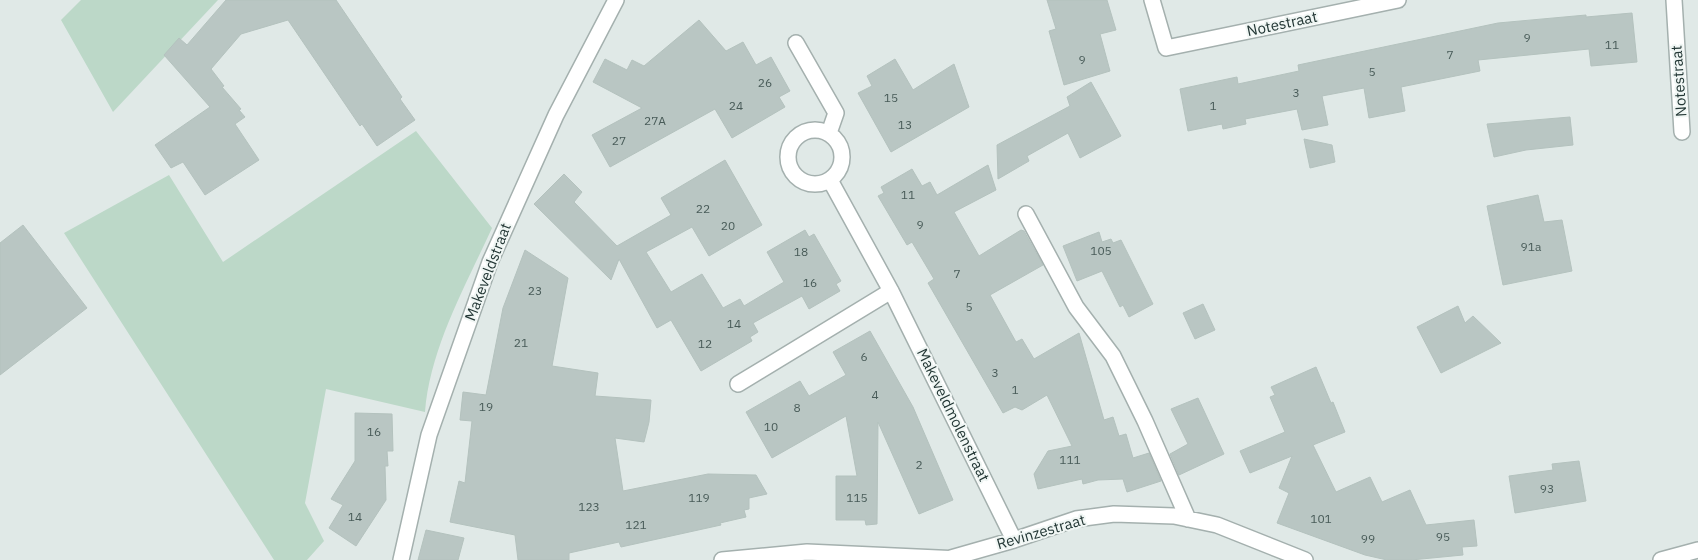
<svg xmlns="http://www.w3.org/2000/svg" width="1698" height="560" viewBox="0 0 1698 560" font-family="'IBM Plex Sans',sans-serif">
  <rect width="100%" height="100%" fill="#e0e9e7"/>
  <!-- green -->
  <path fill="#bcd8c8" d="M 81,0 L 218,0 L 113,112 L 61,20 Z
    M 416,131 L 492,228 C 465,287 430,348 425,412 L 326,389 L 305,503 L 324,541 L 307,560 L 274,560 L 64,233 L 169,175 L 223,262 Z"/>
  <!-- building -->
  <path fill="#b9c6c3" stroke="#b4c2be" d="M 226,0 L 336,0 L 402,97 L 400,99 L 415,120 L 377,146 L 362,124 L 360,126 L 288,20 L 241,34 L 211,69 L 224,86 L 222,87 L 241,109 L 239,110 L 245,117 L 235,124 L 259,160 L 205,195 L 183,162 L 171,168 L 155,145 L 210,107 L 164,55 L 179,38 L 187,45 Z
    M 1047,0 L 1107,0 L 1116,30 L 1100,34 L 1110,71 L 1064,85 L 1049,31 L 1056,29 Z
    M 1632,13 L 1637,62 L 1591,66 L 1589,49 L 1478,60 L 1480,71 L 1401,87 L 1405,111 L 1369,118 L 1364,88 L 1322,96 L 1328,125 L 1302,130 L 1297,109 L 1245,119 L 1246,124 L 1223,129 L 1222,124 L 1188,131 L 1180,89 L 1237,77 L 1238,84 L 1299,71 L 1298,65 L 1498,23 L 1586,15 L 1586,17 Z
    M 699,20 L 726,51 L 743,42 L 756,65 L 771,57 L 790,91 L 779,97 L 785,107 L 732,138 L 715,109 L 610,167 L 592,135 L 642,108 L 593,82 L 605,59 L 627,70 L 632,60 L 644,66 Z
    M 895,59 L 913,90 L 954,64 L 969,107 L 891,152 L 858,93 L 872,86 L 867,76 Z
    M 1091,82 L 1121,136 L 1080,158 L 1068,133 L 1027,156 L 1029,161 L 998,179 L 997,145 L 1070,106 L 1067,97 Z
    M 1570,117 L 1573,145 L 1526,150 L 1494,157 L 1487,124 Z
    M 1304,139 L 1332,145 L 1335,162 L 1310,168 Z
    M 725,160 L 762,225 L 709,256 L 692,227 L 646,252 L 671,292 L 702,274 L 723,308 L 740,299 L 744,306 L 784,282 L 767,252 L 805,230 L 809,237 L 814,234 L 841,281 L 836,284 L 840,291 L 809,309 L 802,296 L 753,323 L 758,332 L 750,337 L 752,341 L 701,371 L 671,320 L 657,328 L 619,259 L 611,280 L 534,204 L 564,174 L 582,192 L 574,202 L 617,246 L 671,215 L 661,198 Z
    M 988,165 L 996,190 L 954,212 L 979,256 L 1021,230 L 1024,231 L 1043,265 L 990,295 L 1016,342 L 1022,339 L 1034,359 L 1079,333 L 1104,420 L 1113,417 L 1119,436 L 1126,434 L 1133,458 L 1149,453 L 1161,481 L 1127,492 L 1123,479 L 1098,480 L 1083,484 L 1082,479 L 1038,489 L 1034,474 L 1048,451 L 1072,446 L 1047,395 L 1022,410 L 1015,407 L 1003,413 L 928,283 L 934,279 L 912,242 L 907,245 L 878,196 L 884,193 L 881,187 L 912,169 L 922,186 L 930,182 L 937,195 Z
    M 1538,195 L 1544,222 L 1562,220 L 1572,271 L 1503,285 L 1487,206 Z
    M 23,225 L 87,308 L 0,375 L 0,243 Z
    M 1099,232 L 1102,242 L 1111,239 L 1113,243 L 1121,240 L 1153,304 L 1129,317 L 1123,305 L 1120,307 L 1102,271 L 1077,281 L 1063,246 Z
    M 525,250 L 568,278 L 552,366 L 598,373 L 595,396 L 651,400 L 649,422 L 644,442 L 615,438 L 623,491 L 708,474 L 756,475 L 767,494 L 749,498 L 749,509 L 744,510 L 746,517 L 720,523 L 721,525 L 621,547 L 619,542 L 569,553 L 569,560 L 518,560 L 515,535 L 450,522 L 459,481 L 465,483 L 472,421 L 460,420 L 463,392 L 486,395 L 503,308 Z
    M 1203,304 L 1215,330 L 1195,339 L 1183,313 Z
    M 1458,306 L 1465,323 L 1473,316 L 1501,343 L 1441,373 L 1417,327 Z
    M 870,331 L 913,407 L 953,500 L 919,514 L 878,422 L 877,524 L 866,525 L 865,520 L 836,520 L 836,476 L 857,476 L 846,416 L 772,458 L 746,412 L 800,381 L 809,396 L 846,375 L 833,352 Z
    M 1316,367 L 1331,403 L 1333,402 L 1345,432 L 1313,445 L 1336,492 L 1370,477 L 1382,502 L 1410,490 L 1426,525 L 1474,520 L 1477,546 L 1462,547 L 1463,555 L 1411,560 L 1387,560 L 1365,555 L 1277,523 L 1289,493 L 1279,488 L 1292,456 L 1250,473 L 1240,451 L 1285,432 L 1270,397 L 1275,395 L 1271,387 Z
    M 1198,398 L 1224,454 L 1179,475 L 1170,454 L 1188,444 L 1171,409 Z
    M 355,413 L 392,414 L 393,451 L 387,451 L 388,466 L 385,466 L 386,500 L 356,546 L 329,528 L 343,505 L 331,499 L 355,461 Z
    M 1579,461 L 1586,501 L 1515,513 L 1509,476 L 1553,470 L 1552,464 Z
    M 426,530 L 464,538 L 458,560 L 418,560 Z"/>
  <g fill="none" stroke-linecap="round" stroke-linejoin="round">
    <!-- minor casing -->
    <g stroke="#a4b0ae" stroke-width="18">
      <path id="minor" d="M 1152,0 L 1166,48 L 1398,0
        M 1674,0 L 1682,132
        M 796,43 L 836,113 L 829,133
        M788 157a27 27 0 1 1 54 0a27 27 0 1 1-54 0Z
        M 830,180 L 891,291 L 1014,540
        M 1026,214 L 1076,307 L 1113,356 L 1145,421 L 1188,519
        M 738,384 L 891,291
        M 951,558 L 1014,540 L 1076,519 L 1114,514 L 1174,516 L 1217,525 L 1305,560
        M 401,560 L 429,435 L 490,262 L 556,115 L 616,0
        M 722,560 L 807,552 L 960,559
        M 1661,560 L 1698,550"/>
    </g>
    <!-- minor -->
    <use href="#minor" stroke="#fff" stroke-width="15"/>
  </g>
  <g text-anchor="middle" stroke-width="4" stroke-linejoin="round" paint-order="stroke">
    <!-- number labels -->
    <g font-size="12" fill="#485b58">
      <text x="1527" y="42">9</text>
      <text x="1612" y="49">11</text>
      <text x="1450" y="59">7</text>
      <text x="1082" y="64">9</text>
      <text x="1372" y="76">5</text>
      <text x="765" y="87">26</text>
      <text x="1296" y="97">3</text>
      <text x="891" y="102">15</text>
      <text x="736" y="110">24</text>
      <text x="1213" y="110">1</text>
      <text x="655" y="125">27A</text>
      <text x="905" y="129">13</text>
      <text x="619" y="145">27</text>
      <text x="908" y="199">11</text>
      <text x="703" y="213">22</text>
      <text x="920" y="229">9</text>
      <text x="728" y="230">20</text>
      <text x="1531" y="251">91a</text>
      <text x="1101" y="255">105</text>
      <text x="801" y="256">18</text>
      <text x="957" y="278">7</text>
      <text x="810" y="287">16</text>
      <text x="535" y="295">23</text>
      <text x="969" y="311">5</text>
      <text x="734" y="328">14</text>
      <text x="521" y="347">21</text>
      <text x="705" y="348">12</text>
      <text x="864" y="361">6</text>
      <text x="995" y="377">3</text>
      <text x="1015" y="394">1</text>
      <text x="875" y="399">4</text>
      <text x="486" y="411">19</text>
      <text x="797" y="412">8</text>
      <text x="771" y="431">10</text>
      <text x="374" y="436">16</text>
      <text x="1070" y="464">111</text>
      <text x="919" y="469">2</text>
      <text x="1547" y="493">93</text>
      <text x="699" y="502">119</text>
      <text x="857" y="502">115</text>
      <text x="589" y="511">123</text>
      <text x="355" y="521">14</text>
      <text x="1321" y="523">101</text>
      <text x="636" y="529">121</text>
      <text x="1443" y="541">95</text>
      <text x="1368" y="543">99</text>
    </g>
    <!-- street labels -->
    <g font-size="15" fill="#233735" stroke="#f0f6f4">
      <text transform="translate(1282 24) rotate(-12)" y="5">Notestraat</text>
      <text transform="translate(1679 81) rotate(-94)" y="5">Notestraat</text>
      <text transform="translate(488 272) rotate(-69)" y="5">Makeveldstraat</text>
      <text transform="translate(953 415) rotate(64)" y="5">Makeveldmolenstraat</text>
      <text transform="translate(1041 532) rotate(-16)" y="5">Revinzestraat</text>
    </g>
  </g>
</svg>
